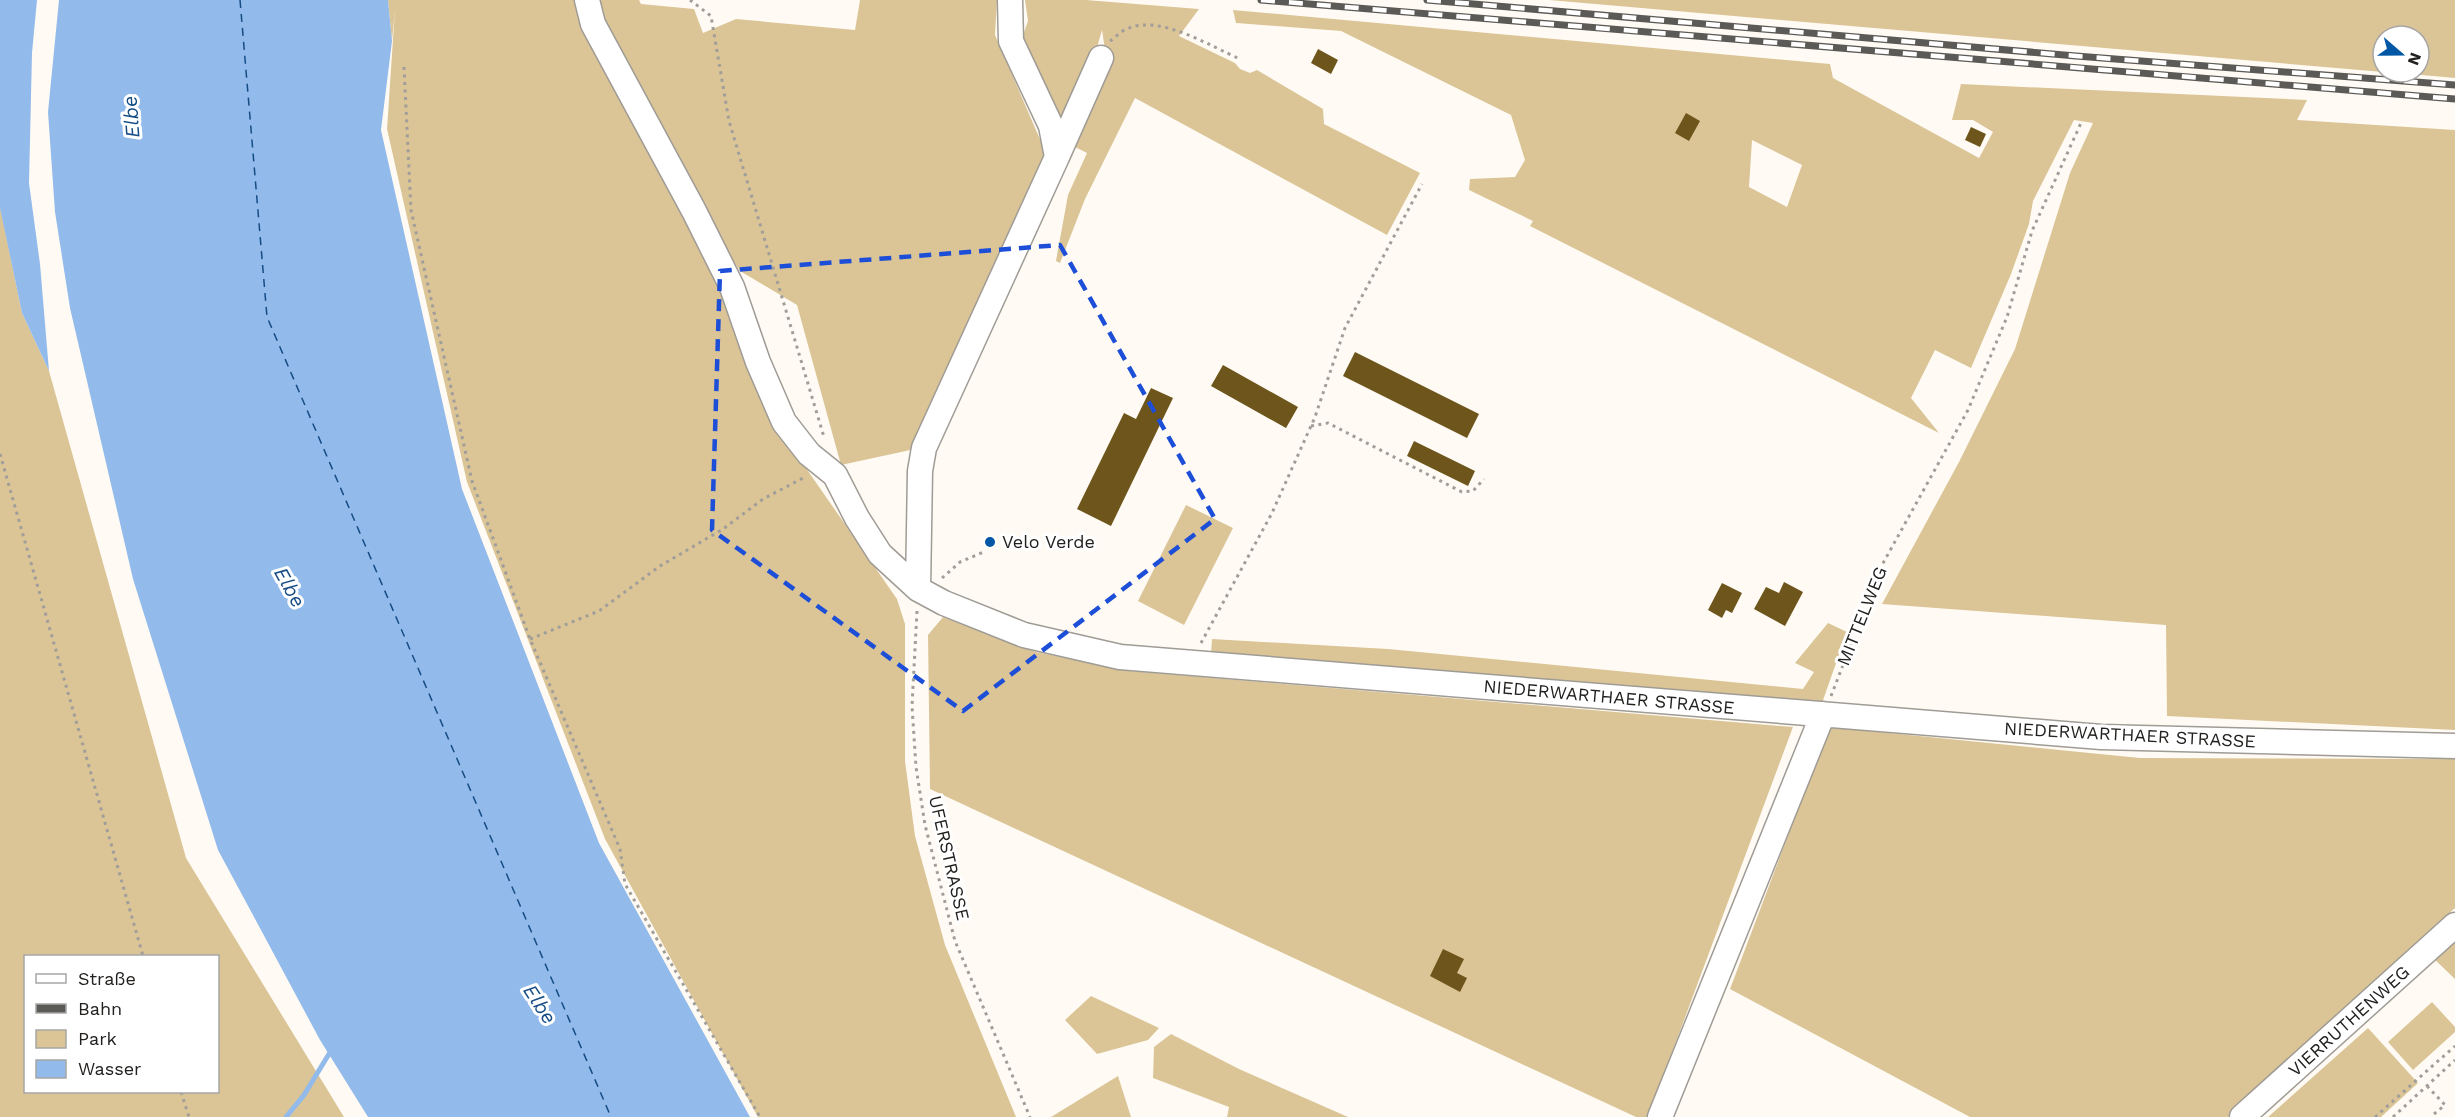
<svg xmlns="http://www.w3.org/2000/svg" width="2455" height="1117" viewBox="0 0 2455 1117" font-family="'Work Sans',sans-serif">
  <rect width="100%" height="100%" fill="#fffbf4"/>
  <!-- green -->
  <path fill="#dbc597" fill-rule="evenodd" d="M 388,0 L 579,0 L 730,298 L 776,425 L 897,599 L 905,624 L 905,761 L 915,836 L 945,945 L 1016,1117 L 758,1117 L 605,839 L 467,482 L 387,129 L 395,9 L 392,41 Z
    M 596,0 L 639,0 L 641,4 L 694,9 L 703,33 L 736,19 L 855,30 L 860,0 L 997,0 L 995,35 L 1042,144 L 1044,161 L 915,449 L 841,465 L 797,305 L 740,271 L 709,223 L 603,25 Z
    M 1025,0 L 1086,0 L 1199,9 L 1179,36 L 1235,63 L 1240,69 L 1250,73 L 1257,70 L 1323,109 L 1324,124 L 1420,173 L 1387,235 L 1135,98 L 1085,199 L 1060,263 L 1056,261 L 1068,195 L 1087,153 L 1071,145 L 1107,63 L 1102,30 L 1094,58 L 1062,119 L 1032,67 L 1021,41 L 1028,21 Z
    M 1549,0 L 2455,0 L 2455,78 L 2388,72 L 2419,72 L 2419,36 L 2383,36 L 2383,72 Z
    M 1233,10 L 1830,64 L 1833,78 L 1979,158 L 1993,132 L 1973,120 L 1952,120 L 1961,84 L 2307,100 L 2297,120 L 2455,130 L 2455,730 L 2167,716 L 2166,625 L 1882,604 L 1959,462 L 2015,349 L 2070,173 L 2093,123 L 2074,120 L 2033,201 L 2029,224 L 2011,274 L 1971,368 L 1935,350 L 1911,398 L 1939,433 L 1530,226 L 1533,221 L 1469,190 L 1470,179 L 1515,177 L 1525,160 L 1511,115 L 1341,31 L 1236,23 ZM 1752,140 L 1802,165 L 1787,207 L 1749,187 Z
    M 0,206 L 22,313 L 49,371 L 186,858 L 344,1117 L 0,1117 ZM 26,956 L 218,956 L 218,1092 L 26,1092 Z
    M 1186,505 L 1233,528 L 1184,625 L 1138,601 Z
    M 943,617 L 1036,652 L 1130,671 L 1793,727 L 1648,1117 L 1636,1117 L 930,789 L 928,635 Z
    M 1828,623 L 1847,632 L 1822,703 L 1211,654 L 1212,639 L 1388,649 L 1803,689 L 1814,672 L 1795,663 Z
    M 1829,727 L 2140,758 L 2455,759 L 2455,908 L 2228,1117 L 1970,1117 L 1730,989 Z
    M 2455,934 L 2455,979 L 2431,956 Z
    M 1091,996 L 1159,1028 L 1148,1040 L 1097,1054 L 1065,1020 Z
    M 2432,1002 L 2455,1027 L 2455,1032 L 2413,1070 L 2388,1042 Z
    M 2368,1028 L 2418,1083 L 2381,1117 L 2268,1117 Z
    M 1171,1034 L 1239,1069 L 1348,1117 L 1227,1117 L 1229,1107 L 1153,1078 L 1154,1047 Z
    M 1118,1076 L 1131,1117 L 1051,1117 Z"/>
  <!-- water -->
  <path fill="#92baea" d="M 0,0 L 37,0 L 32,53 L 29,183 L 40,264 L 49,371 L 22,313 L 0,208 Z
    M 59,0 L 388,0 L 392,41 L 381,130 L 462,489 L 599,843 L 750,1117 L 368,1117 L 320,1040 L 218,850 L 133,579 L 70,308 L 55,212 L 48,112 Z"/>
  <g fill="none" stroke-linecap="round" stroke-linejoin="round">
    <!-- stream -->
    <path stroke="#92baea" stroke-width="5" d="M 286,1117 L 304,1095 L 332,1049"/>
    <!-- ferry -->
    <path stroke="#164c85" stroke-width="1.5" stroke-dasharray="8 6" stroke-linecap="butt" d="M 240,0 L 267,317 L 611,1117"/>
  </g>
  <!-- building -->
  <path fill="#6d551b" d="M 1318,49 L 1338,60 L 1331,74 L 1311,63 Z
    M 1686,113 L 1700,121 L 1689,141 L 1675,133 Z
    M 1971,127 L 1986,134 L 1980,147 L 1965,140 Z
    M 1355,352 L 1479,414 L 1467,438 L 1343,376 Z
    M 1223,365 L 1298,407 L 1286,428 L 1211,386 Z
    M 1151,388 L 1173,398 L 1111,526 L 1077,509 L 1124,413 L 1136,419 Z
    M 1414,441 L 1475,471 L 1468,486 L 1407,456 Z
    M 1784,582 L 1803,592 L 1785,626 L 1754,609 L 1766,587 L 1779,593 Z
    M 1722,583 L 1742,593 L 1732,613 L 1726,610 L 1722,618 L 1708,610 Z
    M 1443,949 L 1464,959 L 1457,973 L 1467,978 L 1460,992 L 1430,976 Z"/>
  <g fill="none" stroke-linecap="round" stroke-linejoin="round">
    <!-- minor casing -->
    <g stroke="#9f9b95" stroke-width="27">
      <path id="minor" d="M 587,0 L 593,24 L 694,211 L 732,287 L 758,362 L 784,422 L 809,454 L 835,475 L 857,518 L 880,554 L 918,589 L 944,603 L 1024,635 L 1120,657 L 2101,737 L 2455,746
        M 1057,157 L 1101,58
        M 918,589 L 920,471 L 924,448 L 1057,157 L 1051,126 L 1011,41 L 1010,0
        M 1660,1117 L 1823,714
        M 2242,1117 L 2455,925"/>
    </g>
    <!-- path -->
    <path stroke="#a19e99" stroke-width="3" stroke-dasharray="3 4.5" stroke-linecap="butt" d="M 690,0 L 711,16 L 729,121 L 824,437
      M 1110,41 C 1116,37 1122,30 1129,28 C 1161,15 1210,46 1240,59
      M 404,67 L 411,210 L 472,481 L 530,639 L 620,849 L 625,884 L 760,1117
      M 1311,426 L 1328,423 L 1462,492 L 1473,491 L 1484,479
      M 0,454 L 143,956
      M 942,578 L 960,562 L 986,551
      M 917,611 L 912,706 L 916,767 L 925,825 L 955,941 L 1030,1117
      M 530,639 L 599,611 L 660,566 L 723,529 L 763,499 L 805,477
      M 1201,643 L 1272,513 L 1315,417 L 1345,328 L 1422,184
      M 1831,696 L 1882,565 L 1968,410 L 2007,317 L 2032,231 L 2081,123
      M 2427,1086 L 2445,1105 L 2434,1114
      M 181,1092 L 189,1117
      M 2375,1117 L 2455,1046
      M 2393,1117 L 2455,1060"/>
    <!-- minor -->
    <use href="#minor" stroke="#fff" stroke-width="24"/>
    <!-- rail casing -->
    <g stroke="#5c5a57" stroke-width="7">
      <path id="rail" d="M 1261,0 L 2455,99
        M 1427,0 L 2076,56 L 2455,85"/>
    </g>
    <!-- rail -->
    <use href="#rail" stroke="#fff" stroke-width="4.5" stroke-dasharray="14" stroke-linecap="butt"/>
  </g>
  <!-- marked area -->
  <path fill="none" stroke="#1d4ed8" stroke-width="4.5" stroke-dasharray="12 8" stroke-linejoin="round" d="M 1060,245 L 1215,519 L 963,711 L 712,530 L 720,271 Z"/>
  <!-- markers -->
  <circle fill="#0057a5" stroke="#fff" stroke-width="2" cx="990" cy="542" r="6"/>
  <g text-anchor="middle" stroke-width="6" stroke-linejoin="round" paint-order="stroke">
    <!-- poi labels -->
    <g font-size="18" fill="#23211f" stroke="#fff" text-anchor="start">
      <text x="1002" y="548">Velo Verde</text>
    </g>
    <!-- street labels -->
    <g font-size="18" fill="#23211f" stroke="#fff">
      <text transform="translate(1862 616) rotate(-68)" y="6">MITTELWEG</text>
      <text transform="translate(1609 697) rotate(5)" y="6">NIEDERWARTHAER STRASSE</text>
      <text transform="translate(2130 735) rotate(3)" y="6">NIEDERWARTHAER STRASSE</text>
      <text transform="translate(949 858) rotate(77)" y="6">UFERSTRASSE</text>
      <text transform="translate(2349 1021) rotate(-42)" y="6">VIERRUTHENWEG</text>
    </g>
    <!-- water labels -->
    <g font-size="20" font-style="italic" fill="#164c85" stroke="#fff">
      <text transform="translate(131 117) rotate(-94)" y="7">Elbe</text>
      <text transform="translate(290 587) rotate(61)" y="7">Elbe</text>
      <text transform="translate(540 1004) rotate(57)" y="7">Elbe</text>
    </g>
  </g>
  <!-- legend -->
  <rect x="24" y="955" width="195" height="138" fill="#ffffff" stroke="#a7a6a5" stroke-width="1.5"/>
  <rect x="36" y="974" width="30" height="9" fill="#ffffff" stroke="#a7a6a5" stroke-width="1.5"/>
  <text x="78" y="985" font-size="18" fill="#23211f">Straße</text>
  <rect x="36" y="1004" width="30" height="9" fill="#5c5a57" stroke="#a7a6a5" stroke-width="1.5"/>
  <text x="78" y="1015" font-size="18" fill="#23211f">Bahn</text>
  <rect x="36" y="1030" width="30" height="18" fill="#dbc597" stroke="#a7a6a5" stroke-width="1.5"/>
  <text x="78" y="1045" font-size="18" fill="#23211f">Park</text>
  <rect x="36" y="1060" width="30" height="18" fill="#92baea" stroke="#a7a6a5" stroke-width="1.5"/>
  <text x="78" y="1075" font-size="18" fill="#23211f">Wasser</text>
  <!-- north arrow -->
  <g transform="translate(2401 54) rotate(110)"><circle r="28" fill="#ffffff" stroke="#a7a6a5" stroke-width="1.5"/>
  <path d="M0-4.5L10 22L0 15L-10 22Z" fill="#0057a5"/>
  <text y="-9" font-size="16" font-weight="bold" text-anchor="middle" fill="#23211f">N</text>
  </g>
</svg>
